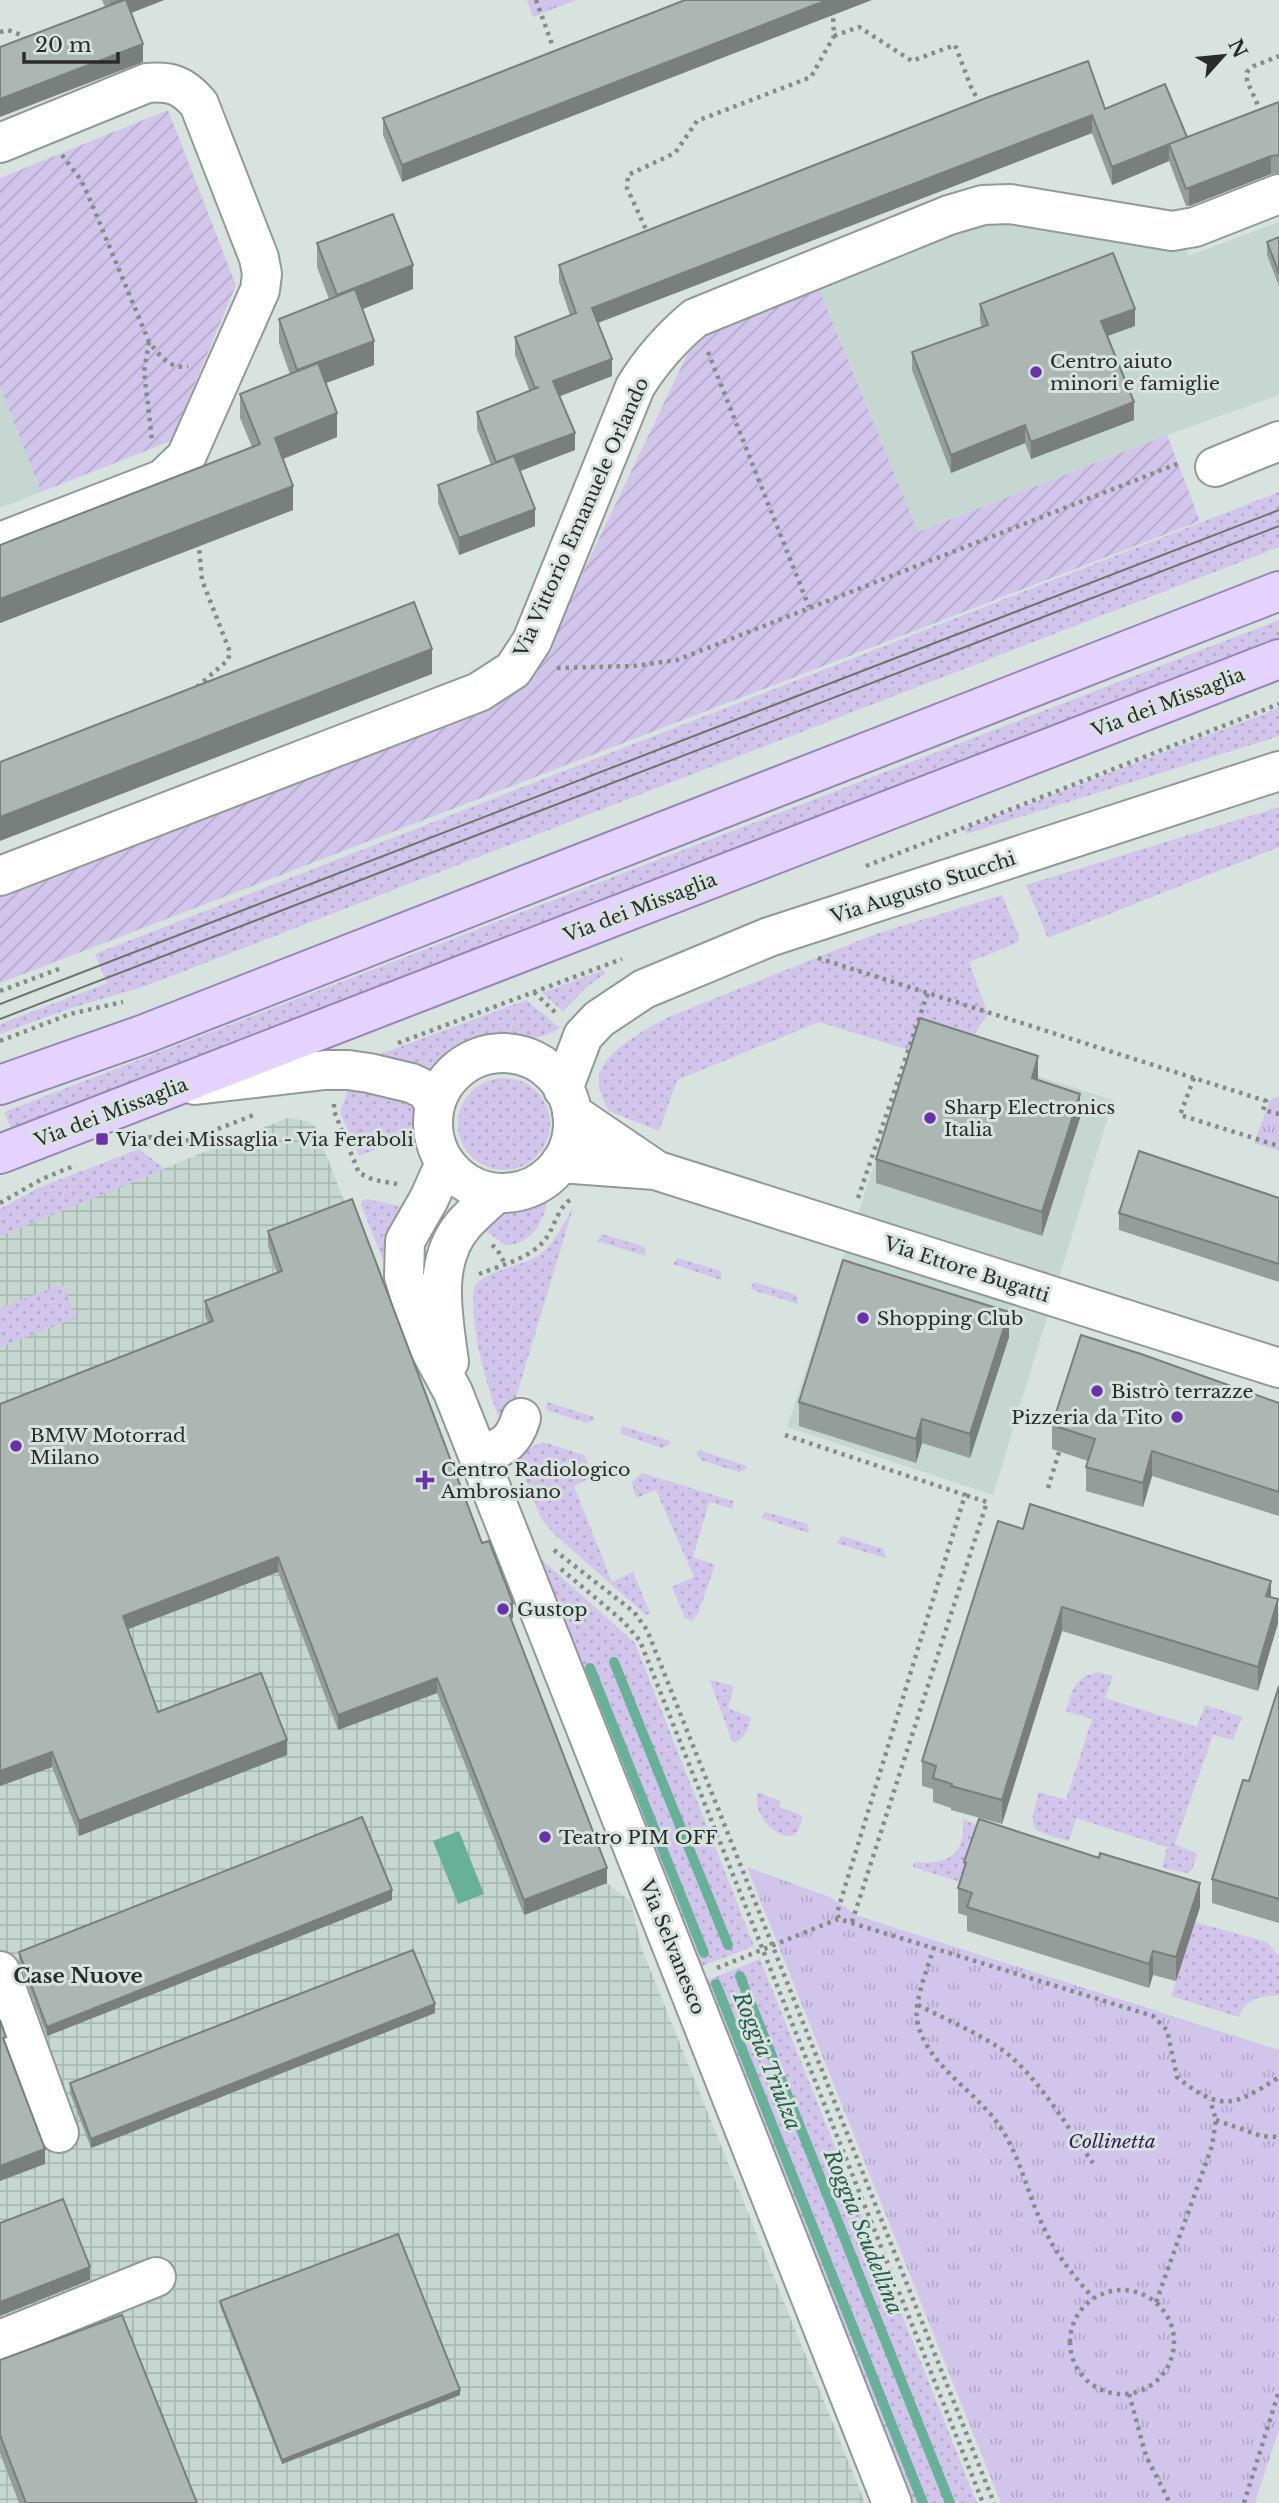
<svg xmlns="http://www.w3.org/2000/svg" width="1279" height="2503" viewBox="0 0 1279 2503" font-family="'Libre Baskerville',serif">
  <defs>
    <pattern id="industrial-grid" width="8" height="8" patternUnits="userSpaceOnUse" patternTransform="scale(1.75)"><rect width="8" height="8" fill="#c5d7d0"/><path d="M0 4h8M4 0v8" fill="none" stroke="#a9b9b3"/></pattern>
    <pattern id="grass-dots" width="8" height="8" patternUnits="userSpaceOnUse" patternTransform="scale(1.75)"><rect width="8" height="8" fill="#d2c5ec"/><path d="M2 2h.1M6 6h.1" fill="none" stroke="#b4a9cb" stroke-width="1.8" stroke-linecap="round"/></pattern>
    <pattern id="park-tufts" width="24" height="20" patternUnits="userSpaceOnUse" patternTransform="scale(1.75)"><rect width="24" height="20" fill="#d2c5ec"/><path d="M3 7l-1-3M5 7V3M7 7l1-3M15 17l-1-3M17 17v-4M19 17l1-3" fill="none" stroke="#b4a9cb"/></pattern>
    <pattern id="garden-furrows" width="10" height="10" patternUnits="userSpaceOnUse" patternTransform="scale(1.75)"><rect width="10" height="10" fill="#d2c5ec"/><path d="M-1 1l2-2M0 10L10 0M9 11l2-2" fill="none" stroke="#b4a9cb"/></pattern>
  </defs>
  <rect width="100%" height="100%" fill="#d8e2de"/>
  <!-- built -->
  <path fill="#c5d7d0" d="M 991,213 L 1157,249 L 1186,250 L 1188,256 L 1279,222 L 1279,395 L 1167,435 L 918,532 L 815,279 Z
    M 0,386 L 41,492 L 0,508 Z
    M 916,1038 L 1113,1100 L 993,1495 L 787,1427 Z"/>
  <!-- industrial -->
  <path fill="url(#industrial-grid)" d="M 287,1118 L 307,1121 L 315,1126 L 482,1557 L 489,1556 L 513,1618 L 506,1621 L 607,1883 L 631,1902 L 641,1947 L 865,2503 L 0,2503 L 0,1236 Z"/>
  <!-- grass -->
  <path fill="url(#grass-dots)" d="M 1279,492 L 1279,547 L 143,987 L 71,1008 L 0,1034 L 0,1024 L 107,983 L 95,954 Z
    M 1279,620 L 1279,642 L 12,1131 L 4,1112 Z
    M 1279,708 L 1279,736 L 966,834 L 964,829 Z
    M 1279,807 L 1279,847 L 1048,938 L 1026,885 Z
    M 1002,895 L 1018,933 L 1019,942 L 969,962 L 988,1014 L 966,1047 L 912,1051 L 819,1022 L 677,1080 L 659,1131 L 609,1111 C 604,1101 598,1091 599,1079 C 599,1054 650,1026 671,1016 L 876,934 Z
    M 603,970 L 606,973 L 587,987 L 563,1011 L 542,993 Z
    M 526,1000 L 560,1028 C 540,1041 524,1038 502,1038 C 472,1038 452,1056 433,1076 L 362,1061 Z
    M458 1124a46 46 0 1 1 92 0a46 46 0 1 1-92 0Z
    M 350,1084 L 399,1092 L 418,1108 C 414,1140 386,1144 359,1156 L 340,1112 Z
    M 139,1149 L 165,1169 L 0,1236 L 0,1209 L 38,1188 Z
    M 366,1199 L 404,1207 L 391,1265 L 385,1265 L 361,1205 L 362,1201 Z
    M 547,1202 C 543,1224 530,1245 505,1245 L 481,1227 L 496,1216 L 534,1209 Z
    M 573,1208 L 507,1427 L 503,1429 C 488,1390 469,1330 474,1287 C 489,1267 523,1268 542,1253 C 556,1241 564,1222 573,1208 Z
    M 602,1234 L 642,1246 L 645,1248 L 645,1256 L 597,1241 Z
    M 677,1258 L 718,1270 L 721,1272 L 721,1280 L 673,1264 Z
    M 754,1282 L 794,1294 L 797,1296 L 798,1304 L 750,1289 Z
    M 63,1284 L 76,1318 L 0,1347 L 0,1308 Z
    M 547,1402 L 594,1417 L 594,1420 L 586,1423 L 549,1411 L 546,1409 Z
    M 622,1426 L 670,1441 L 669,1445 L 662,1448 L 624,1435 L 621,1433 Z
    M 543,1442 L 584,1455 L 594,1476 L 574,1486 L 612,1582 L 633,1572 L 650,1613 L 646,1615 L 553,1533 L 541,1518 L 516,1454 Z
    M 699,1450 L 747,1466 L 746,1469 L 739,1472 L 701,1460 L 697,1454 Z
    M 642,1473 L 733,1501 L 733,1509 L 709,1502 L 693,1557 L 715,1565 L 698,1614 L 692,1621 L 685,1618 L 672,1587 L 694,1577 L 656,1490 L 636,1498 L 632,1482 Z
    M 765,1512 L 805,1523 L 808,1525 L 809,1533 L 761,1518 Z
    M 841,1536 L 881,1548 L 884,1550 L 885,1558 L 837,1543 Z
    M 539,1557 L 635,1643 L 754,1946 L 700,1967 Z
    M 1099,1672 L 1113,1676 L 1105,1698 L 1197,1727 L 1205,1705 L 1242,1717 L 1233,1740 L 1213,1735 L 1175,1844 L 1197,1854 L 1192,1870 L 1187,1873 L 1162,1868 L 1167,1847 L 1076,1818 L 1069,1841 C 1030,1830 1027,1833 1039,1792 L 1066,1800 L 1092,1719 L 1066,1711 C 1073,1688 1074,1677 1099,1672 Z
    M 710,1680 L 734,1686 L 728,1708 L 751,1717 C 748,1729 747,1737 734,1743 L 730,1736 Z
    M 758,1792 L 780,1801 L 779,1807 L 803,1816 L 798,1831 L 793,1836 C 771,1837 752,1812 758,1792 Z
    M 963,1819 L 984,1828 L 960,1882 L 913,1867 L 914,1862 C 948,1865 966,1856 963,1819 Z
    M 1195,1922 L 1267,1942 L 1279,1956 L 1279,1992 L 1277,1996 C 1259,1996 1246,1999 1239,2017 L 1171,1996 Z
    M 760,1959 L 977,2503 L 914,2503 L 705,1981 Z"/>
  <!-- park -->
  <path fill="url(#park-tufts)" d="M 527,0 L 576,0 L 533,17 Z
    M 1279,1096 L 1279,1151 L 1254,1143 L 1270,1100 Z
    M 747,1867 L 830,1897 L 858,1916 L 1279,2050 L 1279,2429 L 1255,2503 L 1001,2503 Z"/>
  <!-- garden -->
  <path fill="url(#garden-furrows)" d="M 168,110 L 236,285 L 171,441 L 41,492 L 0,386 L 0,178 Z
    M 815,279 L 918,532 L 1167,435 L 1200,521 L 0,983 L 0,884 L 537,668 L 687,355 L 702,330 Z"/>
  <!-- water -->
  <path fill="#69b098" d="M 459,1831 L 484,1894 L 458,1904 L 433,1841 Z"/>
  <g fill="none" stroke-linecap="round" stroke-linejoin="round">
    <!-- stream -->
    <path stroke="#69b098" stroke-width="10" d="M 614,1662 L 728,1945
      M 590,1668 L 704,1953
      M 740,1976 L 950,2503
      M 716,1984 L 923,2503"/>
    <!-- minor casing -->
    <g stroke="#919a97" stroke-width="42">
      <path id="minor" d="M 0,143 L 147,83 C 171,81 183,85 199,104 L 259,258 L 262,274 L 260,290 L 186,457 L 163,479 L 0,542
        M 1215,467 L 1279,441
        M 0,876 L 479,692 L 513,670 L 532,641 L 635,387 C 652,359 670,339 695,318 L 949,215 L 983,205 L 1010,204 L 1172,231 L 1195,227 L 1279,194
        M433 1123a70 70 0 1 1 140 0a70 70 0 1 1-140 0Z
        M 195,1085 L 325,1070 L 348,1070 L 369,1073 L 411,1083 L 426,1090 L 435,1105
        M 563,1089 L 583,1036 L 599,1019 L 644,989 L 769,937 L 1279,771
        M 572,1113 L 653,1168
        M 445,1163 L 429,1199 L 405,1241 L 404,1276 L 421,1333 L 453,1392 L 892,2503
        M 560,1163 L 655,1170 L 1279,1368
        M 449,1362 C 443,1316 431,1262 464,1224 C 474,1213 486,1203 496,1193
        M 479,1457 C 502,1447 513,1444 521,1418
        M 0,1971 L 59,2133
        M 0,2340 L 156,2277"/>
    </g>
    <!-- major casing -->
    <g stroke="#9586b3" stroke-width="42">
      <path id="major" d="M 0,1085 L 142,1035 L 1279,591
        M 0,1154 L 1279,659"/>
    </g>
    <!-- path -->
    <path stroke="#848b88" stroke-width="4.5" stroke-dasharray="3.5 5" stroke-linecap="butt" d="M 536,0 L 553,47
      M 0,32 L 8,30 L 21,35 L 26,41
      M 834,36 L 859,27 L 912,61 L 955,45 L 971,87 L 981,106
      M 1261,112 L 1247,81 L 1247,72 L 1254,66 L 1279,56
      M 62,155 L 81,180 L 88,195 L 149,342 C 160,355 169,370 188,366
      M 649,236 L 627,188 L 628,175 L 675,153 L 697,121 L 811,77 L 834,36 L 833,14
      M 149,342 L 144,371 L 152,440
      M 708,352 L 809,607
      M 557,668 L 634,666 L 677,660 L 1182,462
      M 197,687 L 228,660 L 230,652 L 202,580 L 199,547
      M 866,866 L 1279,704
      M 818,958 L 1266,1101 L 1263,1110 L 1279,1114
      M 0,991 L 59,969
      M 534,992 L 558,1015
      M 0,1041 L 70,1014 L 123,1002
      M 398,1043 L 622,959
      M 1194,1078 L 1180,1115 L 1279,1146
      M 334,1104 L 334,1111 L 359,1173 L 374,1180 L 397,1184
      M 140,1140 L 151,1137 L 168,1148 L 254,1115
      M 858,1198 L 928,992
      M 0,1203 L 42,1179 L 76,1165
      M 492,1245 L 497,1249 L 505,1264
      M 479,1274 C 501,1265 533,1258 547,1237 C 555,1225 558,1208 571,1199
      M 785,1435 L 965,1495 L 837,1913 L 839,1919 L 1153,2016 L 1167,2030 L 1177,2077 C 1221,2113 1235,2106 1279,2077
      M 1048,1488 L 1059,1452
      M 554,1550 L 634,1612 L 647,1630 L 994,2503
      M 561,1569 L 623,1621 L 640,1641 L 983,2503
      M 852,1922 L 987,1502 L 965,1495
      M 934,1947 C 928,1967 914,2001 917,2020 C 925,2063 972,2089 996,2121 C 1021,2155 1026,2192 1044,2228 C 1056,2255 1074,2276 1093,2298
      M 717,1968 L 838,1919
      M 918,2005 C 943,2018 971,2030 995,2045 C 1035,2070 1066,2126 1093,2163
      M 1216,2120 L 1261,2136 L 1279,2137
      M1070 2342a52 52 0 1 1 104 0a52 52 0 1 1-104 0Z
      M 1156,2302 L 1212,2146 L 1216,2120 L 1210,2100
      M 1129,2394 L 1146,2456 L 1170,2503
      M 1244,2503 L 1279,2391"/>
    <!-- minor -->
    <use href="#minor" stroke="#fff" stroke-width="38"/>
    <!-- major -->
    <use href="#major" stroke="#e3d3fe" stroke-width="38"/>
    <!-- tram -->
    <path stroke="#6c726f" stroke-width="2" d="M 0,1004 L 1279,510
      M 0,1019 L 1279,526"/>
  </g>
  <!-- wall -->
  <path fill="#949d99" d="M 102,0 L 164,0 L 131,13 L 143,62 L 105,7 Z
    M 685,0 L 402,182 L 383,135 L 383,118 Z
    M 1279,102 L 1279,173 L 1271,174 L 1189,206 L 1186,206 L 1169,161 L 1112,185 L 1092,133 L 598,323 L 612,376 L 559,396 L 575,450 L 520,471 L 535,526 L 459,555 L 438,503 L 438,485 L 491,465 L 477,429 L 477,412 L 529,390 L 515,355 L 515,337 L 570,315 L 559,282 L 559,265 L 1105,109 L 1187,137 Z
    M 1279,237 L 1279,286 L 1267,255 L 1267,242 Z
    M 317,243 L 413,289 L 363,309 L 374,365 L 326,383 L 337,437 L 283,459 L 293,510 L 0,623 L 0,545 L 252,447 L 240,418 L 240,394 L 290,374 L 279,343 L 279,319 L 329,299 L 317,267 Z
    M 980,304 L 1135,326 L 1108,336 L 1134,420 L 1031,459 L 1025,443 L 951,473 L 912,370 L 912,352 L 982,327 L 980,321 Z
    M 1038,1080 L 1080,1118 L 1042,1236 L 876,1183 L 876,1159 Z
    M 1279,1198 L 1279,1282 L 1119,1230 L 1119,1213 Z
    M 268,1231 L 482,1543 L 513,1618 L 511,1619 L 607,1883 L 524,1915 L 437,1693 L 338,1730 L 278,1572 L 128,1629 L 158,1712 L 287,1755 L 79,1836 L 52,1767 L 0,1786 L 0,1404 L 208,1323 L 205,1316 L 205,1301 L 277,1273 L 268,1246 Z
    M 1009,1337 L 970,1458 L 922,1443 L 916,1463 L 799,1426 L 799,1402 Z
    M 1279,1403 L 1279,1516 L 1152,1476 L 1143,1507 L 1086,1491 L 1086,1467 L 1088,1461 L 1052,1449 L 1052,1425 Z
    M 1023,1529 L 1271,1597 L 1278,1623 L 1258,1691 L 1062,1631 L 1002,1824 L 951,1810 L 951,1808 L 933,1802 L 933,1789 L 922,1786 L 922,1761 Z
    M 1279,1686 L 1279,1923 L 1212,1903 L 1212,1879 L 1249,1781 Z
    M 964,1862 L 1200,1907 L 1176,1981 L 1153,1975 L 1149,1988 L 967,1931 L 967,1916 L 958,1913 L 958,1888 L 964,1870 Z
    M 392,1900 L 47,2036 L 19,1961 L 19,1952 Z
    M 435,2013 L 91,2148 L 70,2093 L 70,2083 Z
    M 220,2301 L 460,2395 L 282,2464 L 220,2306 Z
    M 0,2360 L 197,2503 L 19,2503 L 0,2453 Z"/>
  <!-- shaded-wall -->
  <path fill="#787f7d" d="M 118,0 L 164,0 L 110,21 L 110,3 Z
    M 827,0 L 872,0 L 402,182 L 402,165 Z
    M 143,44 L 143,62 L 0,117 L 0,99 Z
    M 1092,115 L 1092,133 L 592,325 L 592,308 Z
    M 1187,137 L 1169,144 L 1169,161 L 1112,185 L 1112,167 Z
    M 1271,156 L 1271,174 L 1189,206 L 1189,188 Z
    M 413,265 L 413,289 L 337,319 L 337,295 Z
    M 1135,309 L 1135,326 L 1101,338 L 1101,321 Z
    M 374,341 L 374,365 L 297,394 L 297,370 Z
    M 612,359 L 612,376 L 553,399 L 553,381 Z
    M 1134,402 L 1134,420 L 1031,459 L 1031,442 Z
    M 337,413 L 337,437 L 275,462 L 275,438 Z
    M 1025,425 L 1025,443 L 951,473 L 951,455 Z
    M 575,433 L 575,450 L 496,480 L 496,462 Z
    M 293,486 L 293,510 L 0,623 L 0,599 Z
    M 535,509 L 535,526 L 459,555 L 459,538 Z
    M 432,649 L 432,674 L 0,841 L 0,817 Z
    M 1038,1056 L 1038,1080 L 1032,1078 Z
    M 1080,1094 L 1080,1118 L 1042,1236 L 1042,1212 Z
    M 1009,1312 L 1009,1337 L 970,1458 L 970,1434 Z
    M 922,1419 L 922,1443 L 916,1463 L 916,1439 Z
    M 1152,1451 L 1152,1476 L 1143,1507 L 1143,1483 Z
    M 278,1557 L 278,1572 L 123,1631 L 123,1616 Z
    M 1271,1581 L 1271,1605 L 1266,1596 Z
    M 1278,1599 L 1278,1623 L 1258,1691 L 1258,1667 Z
    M 513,1603 L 513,1618 L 506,1621 L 506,1606 Z
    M 1062,1607 L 1062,1631 L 1002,1824 L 1002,1800 Z
    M 437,1678 L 437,1693 L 338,1730 L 338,1715 Z
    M 287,1740 L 287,1755 L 79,1836 L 79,1821 Z
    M 52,1752 L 52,1767 L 0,1786 L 0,1771 Z
    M 607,1868 L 607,1883 L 524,1915 L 524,1900 Z
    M 1200,1883 L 1200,1907 L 1176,1981 L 1176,1957 Z
    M 392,1890 L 392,1900 L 47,2036 L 47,2027 Z
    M 1153,1951 L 1153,1975 L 1149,1988 L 1149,1964 Z
    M 435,2004 L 435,2013 L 91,2148 L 91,2139 Z
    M 45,2149 L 45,2164 L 0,2181 L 0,2166 Z
    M 90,2267 L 90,2280 L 0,2316 L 0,2302 Z
    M 460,2390 L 460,2395 L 282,2464 L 282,2460 Z"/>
  <!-- building -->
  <path fill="#acb6b2" stroke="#787f7d" stroke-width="2" d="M 124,0 L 126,0 L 143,44 L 0,99 L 0,47 Z
    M 685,0 L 827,0 L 402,165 L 383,118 Z
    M 1088,61 L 1105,109 L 1165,84 L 1187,137 L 1112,167 L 1092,115 L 592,308 L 612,359 L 553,381 L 575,433 L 496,462 L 477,412 L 539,387 L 535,388 L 515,337 L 576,313 L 559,265 L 986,98 Z
    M 1279,102 L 1279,155 L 1271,156 L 1186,189 L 1169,144 Z
    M 393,214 L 413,265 L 337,295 L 317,243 Z
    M 1279,237 L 1279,273 L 1267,242 Z
    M 1113,253 L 1135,309 L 1101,321 L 1134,402 L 1031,442 L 1025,425 L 951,455 L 912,352 L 988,325 L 980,304 Z
    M 355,289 L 374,341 L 297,370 L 279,319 Z
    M 318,363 L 337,413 L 275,438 L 293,486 L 0,599 L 0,545 L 260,444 L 240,394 Z
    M 514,456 L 535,509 L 459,538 L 438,485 Z
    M 414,602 L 432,649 L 0,817 L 0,762 Z
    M 920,1018 L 1038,1056 L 1032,1078 L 1080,1094 L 1042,1212 L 876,1159 Z
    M 1139,1151 L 1279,1198 L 1279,1264 L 1119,1213 Z
    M 352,1199 L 482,1543 L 489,1541 L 513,1603 L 506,1606 L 607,1868 L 524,1900 L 437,1678 L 338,1715 L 278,1557 L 123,1616 L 158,1712 L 261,1673 L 287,1740 L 79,1821 L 52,1752 L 0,1771 L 0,1404 L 213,1321 L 205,1301 L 282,1271 L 268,1231 Z
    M 843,1260 L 1009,1312 L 970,1434 L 922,1419 L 916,1439 L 799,1402 Z
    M 1081,1335 L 1141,1354 L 1279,1403 L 1279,1492 L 1152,1451 L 1143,1483 L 1086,1467 L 1095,1439 L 1052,1425 Z
    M 1030,1504 L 1271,1581 L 1266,1596 L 1278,1599 L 1258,1667 L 1062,1607 L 1002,1800 L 951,1786 L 952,1784 L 933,1778 L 936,1766 L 922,1761 L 998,1521 L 1023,1529 Z
    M 1279,1686 L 1279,1899 L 1212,1879 L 1243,1780 L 1249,1781 Z
    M 362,1817 L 392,1890 L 47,2027 L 19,1952 Z
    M 979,1819 L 1099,1858 L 1100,1853 L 1200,1883 L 1176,1957 L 1153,1951 L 1149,1964 L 967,1907 L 972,1893 L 958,1888 L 966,1863 L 964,1862 Z
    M 413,1950 L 435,2004 L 91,2139 L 70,2083 Z
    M 0,2020 L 6,2037 L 3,2038 L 45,2149 L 0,2166 Z
    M 63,2199 L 90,2267 L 0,2302 L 0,2223 Z
    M 398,2234 L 460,2390 L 282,2460 L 220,2301 Z
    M 122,2315 L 197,2503 L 26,2503 L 0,2435 L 0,2360 Z"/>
  <!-- markers -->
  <g fill="#6a32a9" stroke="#d8e2de" stroke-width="2.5">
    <circle cx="1036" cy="372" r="7"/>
    <circle cx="930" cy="1118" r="7"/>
    <rect x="95" y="1132" width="14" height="14" rx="3.5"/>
    <circle cx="863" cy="1318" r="7"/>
    <circle cx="1097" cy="1391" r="7"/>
    <circle cx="1177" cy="1417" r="7"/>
    <circle cx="16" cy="1446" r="7"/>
    <path d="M421.5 1469.5h7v7h7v7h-7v7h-7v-7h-7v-7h7z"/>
    <circle cx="503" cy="1609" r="7"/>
    <circle cx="545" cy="1837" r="7"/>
  </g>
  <g text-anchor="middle" stroke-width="6" stroke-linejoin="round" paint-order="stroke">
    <!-- poi labels -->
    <g font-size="19" fill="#282c2a" stroke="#d8e2de" text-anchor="start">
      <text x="1050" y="368">Centro aiuto<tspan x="1050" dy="22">minori e famiglie</tspan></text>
      <text x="944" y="1114">Sharp Electronics<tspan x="944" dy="22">Italia</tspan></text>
      <text x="116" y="1146">Via dei Missaglia - Via Feraboli</text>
      <text x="877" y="1325">Shopping Club</text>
      <text x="1111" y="1398">Bistrò terrazze</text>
      <text x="1163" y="1424" text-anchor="end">Pizzeria da Tito</text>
      <text x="30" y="1442">BMW Motorrad<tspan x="30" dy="22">Milano</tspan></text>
      <text x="441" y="1476">Centro Radiologico<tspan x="441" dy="22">Ambrosiano</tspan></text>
      <text x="517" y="1616">Gustop</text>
      <text x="559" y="1844">Teatro PIM OFF</text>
    </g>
    <!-- street labels -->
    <g font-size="19" fill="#282c2a" stroke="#d8e2de">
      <text transform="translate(581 517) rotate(-66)" y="7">Via Vittorio Emanuele Orlando</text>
      <text transform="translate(1168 702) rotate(-21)" y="7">Via dei Missaglia</text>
      <text transform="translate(923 887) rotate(-18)" y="7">Via Augusto Stucchi</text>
      <text transform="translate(640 907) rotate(-21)" y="7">Via dei Missaglia</text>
      <text transform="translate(111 1112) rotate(-21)" y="7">Via dei Missaglia</text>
      <text transform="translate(967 1269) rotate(18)" y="7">Via Ettore Bugatti</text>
      <text transform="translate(673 1947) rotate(68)" y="7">Via Selvanesco</text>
    </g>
    <!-- park labels -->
    <g font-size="19" font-style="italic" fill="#381a5b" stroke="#d8e2de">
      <text x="1112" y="2148">Collinetta</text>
    </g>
    <!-- neighbourhood labels -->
    <g font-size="21" font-weight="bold" fill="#282c2a" stroke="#d8e2de">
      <text x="78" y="1983">Case Nuove</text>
    </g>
    <!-- water labels -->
    <g font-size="21" font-style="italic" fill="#265e4d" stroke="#d8e2de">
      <text transform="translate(767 2061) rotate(68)" y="7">Roggia Triulza</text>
      <text transform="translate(863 2232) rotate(68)" y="7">Roggia Scudellina</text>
    </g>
  </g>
  <!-- north arrow -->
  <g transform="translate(1223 56) rotate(63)" stroke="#d8e2de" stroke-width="5" paint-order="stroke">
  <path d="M0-5L12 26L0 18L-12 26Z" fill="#282c2a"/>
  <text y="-10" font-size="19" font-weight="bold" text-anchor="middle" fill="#282c2a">N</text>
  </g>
  <!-- scale -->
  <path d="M24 52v10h94v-10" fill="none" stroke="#282c2a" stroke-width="3.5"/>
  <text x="35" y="52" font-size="21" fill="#282c2a" stroke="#d8e2de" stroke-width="5" paint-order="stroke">20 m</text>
</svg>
